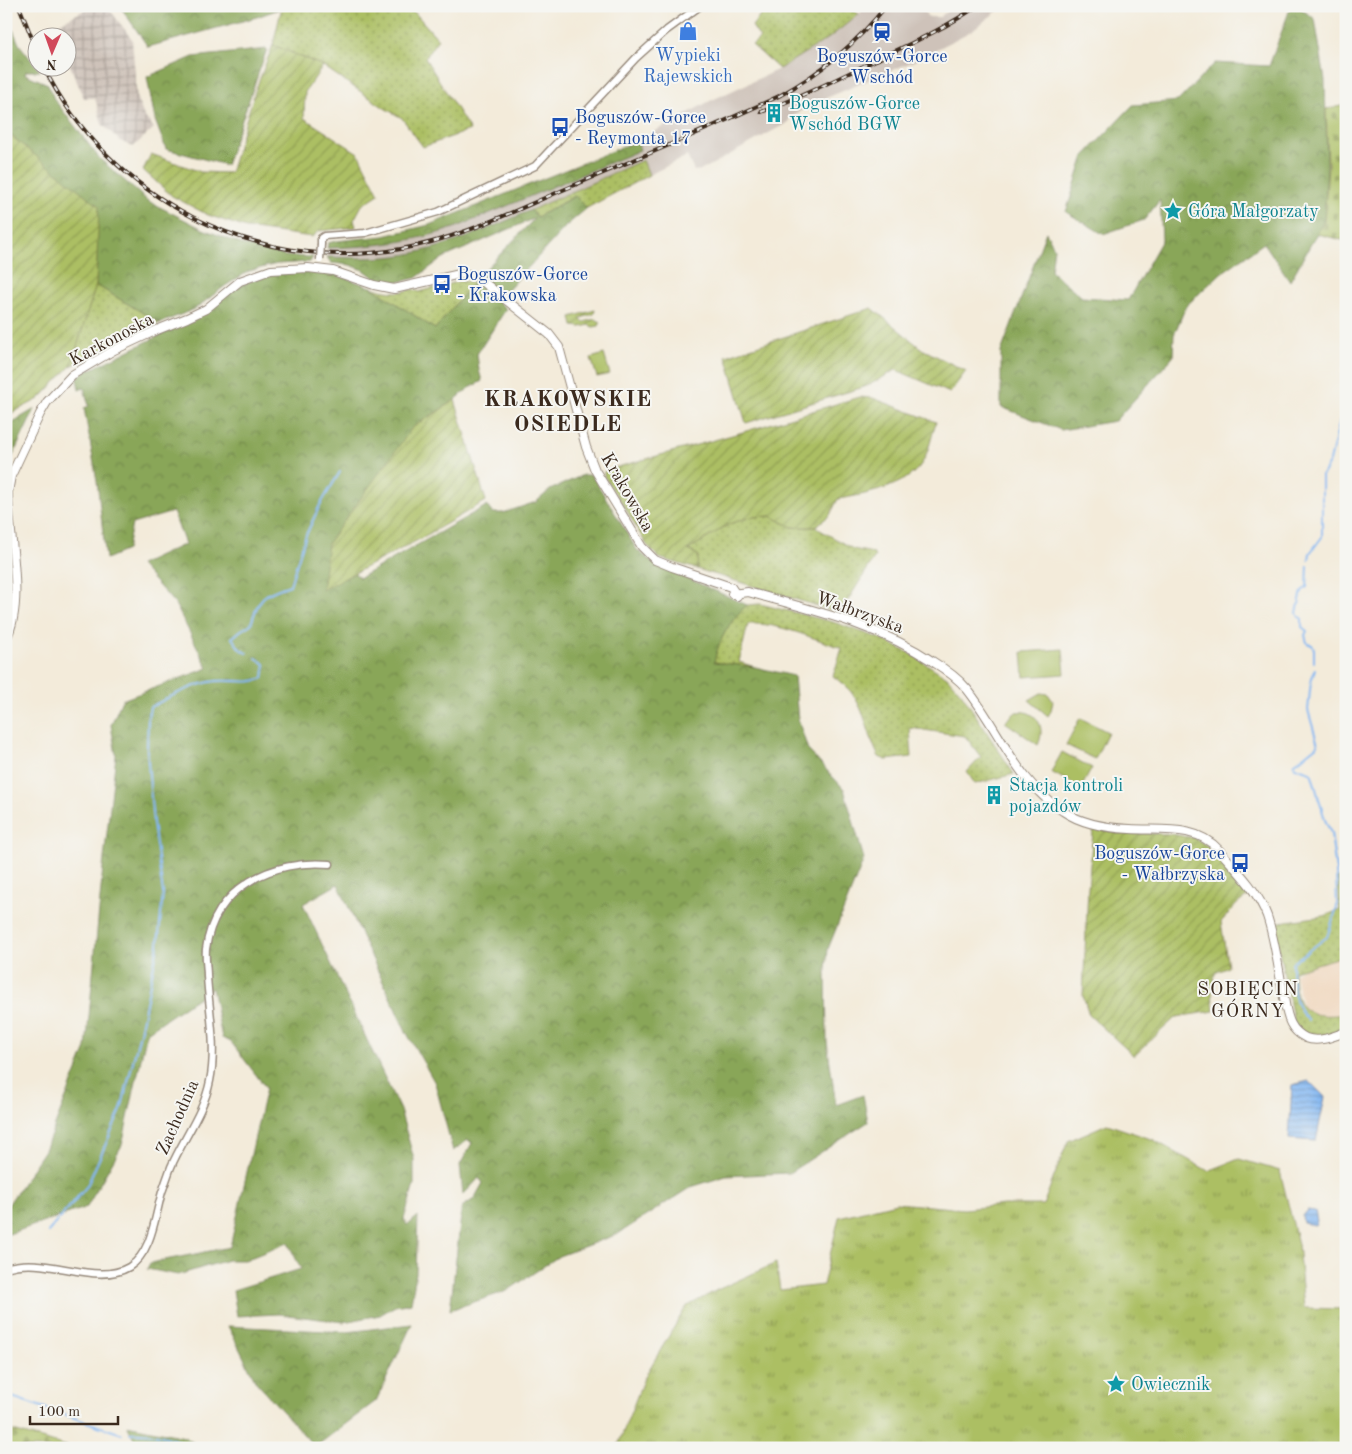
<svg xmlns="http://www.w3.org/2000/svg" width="1352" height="1454" viewBox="0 0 1352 1454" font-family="'Old Standard TT',serif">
  <defs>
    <pattern id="industrial-grid" width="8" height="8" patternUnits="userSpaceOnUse" patternTransform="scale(1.25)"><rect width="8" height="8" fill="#cec2b9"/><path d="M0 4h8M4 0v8" fill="none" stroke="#a89e96"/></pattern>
    <pattern id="grass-dots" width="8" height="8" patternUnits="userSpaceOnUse" patternTransform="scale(1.25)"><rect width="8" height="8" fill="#acbf63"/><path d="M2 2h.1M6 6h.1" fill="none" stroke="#8d9b51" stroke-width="1.8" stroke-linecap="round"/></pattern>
    <pattern id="forest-crowns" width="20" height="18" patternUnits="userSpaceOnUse" patternTransform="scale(1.25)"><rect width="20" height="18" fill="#89a659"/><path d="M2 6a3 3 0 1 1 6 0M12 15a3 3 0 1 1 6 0" fill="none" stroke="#718749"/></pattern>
    <pattern id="cemetery-stones" width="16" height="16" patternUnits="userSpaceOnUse" patternTransform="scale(1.25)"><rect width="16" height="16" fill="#acbf63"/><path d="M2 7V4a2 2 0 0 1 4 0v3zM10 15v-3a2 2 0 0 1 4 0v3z" fill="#8d9b51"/></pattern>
    <pattern id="park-tufts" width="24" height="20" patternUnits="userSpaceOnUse" patternTransform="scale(1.25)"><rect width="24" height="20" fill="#acbf63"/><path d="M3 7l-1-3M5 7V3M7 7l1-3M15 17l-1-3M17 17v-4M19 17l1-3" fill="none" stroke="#8d9b51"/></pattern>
    <pattern id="garden-furrows" width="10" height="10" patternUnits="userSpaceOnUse" patternTransform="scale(1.25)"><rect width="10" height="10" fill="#acbf63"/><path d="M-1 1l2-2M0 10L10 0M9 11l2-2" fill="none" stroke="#8d9b51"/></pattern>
    <pattern id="water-rules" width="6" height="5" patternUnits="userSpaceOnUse" patternTransform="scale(1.25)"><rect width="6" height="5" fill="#85b8f2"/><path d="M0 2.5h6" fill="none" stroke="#6e96c3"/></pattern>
  </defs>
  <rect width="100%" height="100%" fill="#f6f6f2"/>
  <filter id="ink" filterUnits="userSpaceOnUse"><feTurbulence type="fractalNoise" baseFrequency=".02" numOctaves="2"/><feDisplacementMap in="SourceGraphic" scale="10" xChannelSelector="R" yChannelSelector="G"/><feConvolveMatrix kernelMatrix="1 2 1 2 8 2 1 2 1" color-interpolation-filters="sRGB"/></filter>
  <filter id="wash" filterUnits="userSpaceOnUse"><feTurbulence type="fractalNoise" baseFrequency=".0096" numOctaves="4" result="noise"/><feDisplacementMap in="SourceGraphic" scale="20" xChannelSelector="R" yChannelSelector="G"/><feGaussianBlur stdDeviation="1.12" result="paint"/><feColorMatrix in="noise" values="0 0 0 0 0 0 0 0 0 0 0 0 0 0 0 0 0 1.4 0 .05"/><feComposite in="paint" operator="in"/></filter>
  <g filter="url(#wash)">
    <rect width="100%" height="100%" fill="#f3ebda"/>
    <!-- built -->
    <path fill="#f0d6bc" d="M 1346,950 L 1346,1014 L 1332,1016 L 1304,1014 L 1295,974 L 1317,959 Z"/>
    <!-- industrial -->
    <path fill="url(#industrial-grid)" d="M 92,6 L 107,6 L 132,39 L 137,99 L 144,116 L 154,128 L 133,147 L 120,141 L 102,124 L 95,98 L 84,98 L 68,61 L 68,38 L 57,37 L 52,27 Z"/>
    <!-- railway -->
    <path fill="#cec2b9" d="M 866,6 L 923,6 L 927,16 L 930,17 L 940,17 L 953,6 L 1004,6 L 971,31 L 919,59 L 812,104 L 789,119 L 789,122 L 702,170 L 694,171 L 687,156 L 649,175 L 643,161 L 485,230 L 434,248 L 398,256 L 365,259 L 327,257 L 327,248 L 395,243 L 427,237 L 457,227 L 639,150 L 637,141 L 710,101 L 779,69 L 829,38 L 859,14 Z"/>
    <!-- grass -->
    <path fill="url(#grass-dots)" stroke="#747440" d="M 282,6 L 409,6 L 438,39 L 425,58 L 470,130 L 423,147 L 402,118 L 386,109 L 323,66 L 273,45 Z
      M 775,6 L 847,6 L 859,14 L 829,38 L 779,69 L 752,45 L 760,38 L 752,26 L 765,10 Z
      M 643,160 L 649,175 L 587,208 L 574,196 L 537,217 L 531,210 Z
      M 461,281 L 474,282 L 435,329 L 371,287 C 386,292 397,294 413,289 L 419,292 Z
      M 96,285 L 160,323 L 71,366 Z
      M 771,516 L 792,527 L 815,527 L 853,549 L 873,553 L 875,557 L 840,613 L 697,569 L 698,555 L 688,550 L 729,524 L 751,517 Z
      M 760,604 L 833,622 L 879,638 L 909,653 L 947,677 L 962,694 L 1014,774 L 975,784 L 967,772 L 981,757 L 965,736 L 910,728 L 912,757 L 886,760 L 879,757 C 868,737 866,711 851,692 C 846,686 839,681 833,676 L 842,648 C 813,639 778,622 748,624 L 739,662 L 755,667 L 714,662 L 717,646 L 735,615 L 747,605 Z
      M 1346,875 L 1346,955 L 1294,971 C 1294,1011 1307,1019 1346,1014 L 1346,1028 C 1323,1036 1311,1044 1294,1023 L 1274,926 L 1280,922 L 1324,916 L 1340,910 L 1338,878 Z"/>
    <!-- forest -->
    <path fill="url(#forest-crowns)" stroke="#62683c" d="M 120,6 L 279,6 L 279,9 L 257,17 L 148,47 Z
      M 1291,6 L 1297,6 L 1315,19 L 1325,80 L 1327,166 L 1324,221 L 1290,281 L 1264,243 L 1220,274 L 1186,306 L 1174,335 L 1173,357 L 1115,421 L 1061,430 L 1001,407 L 1001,352 L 1046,232 L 1054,248 L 1051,271 L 1082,297 L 1128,300 L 1162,240 L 1160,200 L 1144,220 L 1103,234 L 1066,212 L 1084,156 L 1133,105 L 1178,101 L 1215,63 L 1269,66 Z
      M 6,13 L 19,44 L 40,71 L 26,71 L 25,74 L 48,84 L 54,99 L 100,159 L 148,201 L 203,229 L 241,244 L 285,256 L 313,257 L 310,262 L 277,264 L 249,271 L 225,286 L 195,309 L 160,323 L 96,285 L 98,206 L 11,136 L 6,136 Z
      M 267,49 L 226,165 L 166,149 L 155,120 L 147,77 L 193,57 Z
      M 637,141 L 640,150 L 457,227 C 410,243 376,246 327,248 L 328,243 L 336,241 L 384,236 L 429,225 Z
      M 575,196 L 587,208 L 566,226 L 498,301 L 506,309 L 477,354 L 479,370 L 482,381 L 468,389 L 455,400 L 412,428 L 322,589 L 355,573 L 359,578 L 486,506 L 494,513 L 503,513 L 536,502 L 550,490 L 583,475 L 592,475 L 637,550 L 653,563 L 747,605 C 730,620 719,639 714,662 L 755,667 L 794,676 L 798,719 L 808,750 L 844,789 L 864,859 L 828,949 L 826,969 L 827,1042 L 836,1105 L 863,1095 L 868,1122 L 789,1173 L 726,1176 L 691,1187 L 618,1234 L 559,1256 L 507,1291 L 450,1310 L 462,1207 L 474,1199 L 483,1183 L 479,1178 L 463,1195 L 460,1165 L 472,1143 L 468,1140 L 453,1151 L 435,1083 L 405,1030 L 338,884 L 303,904 L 400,1110 L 414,1159 L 414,1185 L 404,1219 L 407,1225 L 418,1216 L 416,1273 L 411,1303 L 395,1306 L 380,1315 L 344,1322 L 279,1314 L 237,1316 L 233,1290 L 301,1269 L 288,1243 L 245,1260 L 228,1260 L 178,1275 L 147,1269 L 150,1263 L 230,1247 L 266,1088 L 231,1042 L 222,1038 L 212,988 L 147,1032 L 122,1145 L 87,1207 L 6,1235 L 6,1208 L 45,1150 L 86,1048 L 103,867 L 116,755 L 111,725 L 122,700 L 208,668 L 175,604 L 140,565 L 185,544 L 173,512 L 132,524 L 127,550 L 106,559 L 97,481 L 84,408 L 89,406 L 84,388 L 79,390 L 77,379 L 81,374 L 187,322 L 242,284 L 272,274 L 296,272 L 332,273 L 371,287 L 435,329 L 481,274 L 535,218 L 443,258 L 416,278 L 403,281 L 389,282 L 376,279 L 364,270 L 350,265 L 331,263 L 327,257 C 350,258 373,259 396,256 C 443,250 488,229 531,210 L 537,217 Z
      M 35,409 L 6,470 L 6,426 Z
      M 412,1324 L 376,1401 L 315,1447 L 256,1382 L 228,1326 L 347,1332 Z
      M 127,1425 L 185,1437 L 201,1448 L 132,1448 L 135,1441 Z"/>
    <!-- cemetery -->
    <path fill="url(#cemetery-stones)" stroke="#747440" d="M 1346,105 L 1346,241 L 1317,234 L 1324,221 L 1328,166 L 1326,109 Z
      M 6,1429 L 73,1448 L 6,1448 Z"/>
    <!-- park -->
    <path fill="url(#park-tufts)" stroke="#747440" d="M 1107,1124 L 1154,1140 L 1208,1171 L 1239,1159 L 1280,1171 L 1298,1244 L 1304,1308 L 1346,1309 L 1346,1448 L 617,1448 L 644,1378 L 686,1307 L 717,1290 L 776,1263 L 780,1290 L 823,1285 L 839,1217 L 896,1203 L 964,1209 L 1004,1205 L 1043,1205 L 1068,1141 Z"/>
    <!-- garden -->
    <path fill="url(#garden-furrows)" stroke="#747440" d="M 273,45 L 323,66 L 305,92 L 304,118 L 358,153 L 379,194 L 362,205 L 354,220 L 356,227 L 319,231 L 312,237 L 246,228 L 208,215 L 172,196 L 143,170 L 151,154 L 201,172 L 230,173 L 255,91 Z
      M 6,136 L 11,136 L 99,206 L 96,285 L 71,366 L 39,399 L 6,416 Z
      M 872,308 L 922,349 L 966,371 L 950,393 L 896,370 L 867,386 L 746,423 L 726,356 Z
      M 595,310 L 594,314 L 581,318 L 581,320 L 584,322 L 595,319 L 601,322 L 599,326 L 593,327 L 589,325 L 581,327 L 573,326 L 571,317 Z
      M 859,397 L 873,398 L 936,422 C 932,435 929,451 922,463 C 907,487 864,495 838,499 L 830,515 L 815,527 L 792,527 L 771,516 L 751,517 L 729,524 L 688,550 L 698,555 L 697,569 L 659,558 L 646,544 L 624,506 L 604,477 L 604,472 L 607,470 L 743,432 Z
      M 455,400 L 486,501 L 420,539 L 322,590 L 328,543 L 412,428 Z
      M 1097,829 L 1116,833 L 1171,834 L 1194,838 L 1213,849 L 1249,895 L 1237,904 L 1221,922 L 1228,967 L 1215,973 L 1212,993 L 1214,1011 L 1176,1017 L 1134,1056 L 1089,1015 L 1083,995 L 1088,888 L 1093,832 Z"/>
    <!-- pitch -->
    <path fill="#acbf63" stroke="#747440" d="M 604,354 L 610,374 L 597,377 L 591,358 Z
      M 1063,649 L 1065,674 L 1024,677 L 1022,652 Z
      M 1041,693 L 1048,694 L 1053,701 L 1051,711 L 1048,716 L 1029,700 Z
      M 1016,712 C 1038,709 1046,728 1038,745 L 1005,722 Z
      M 1080,718 L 1108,732 L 1095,759 L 1066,745 Z
      M 1062,752 L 1092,768 L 1081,788 L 1051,772 Z"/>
    <!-- water -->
    <path fill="url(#water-rules)" stroke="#607188" d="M 1309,1081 L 1325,1097 L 1316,1141 L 1289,1139 L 1292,1085 Z
      M 1307,1210 L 1315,1211 L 1317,1221 L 1315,1225 L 1303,1223 L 1302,1216 Z"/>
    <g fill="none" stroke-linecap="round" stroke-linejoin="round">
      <!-- stream -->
      <path stroke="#85b8f2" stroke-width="2" d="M 1309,560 L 1310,553 L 1322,537 L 1322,475 L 1330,461 L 1340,420
        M 1308,566 L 1307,587 L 1302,591 L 1297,613 L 1299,617 L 1302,618 L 1302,627 L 1307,631 L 1305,635 L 1307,643 L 1312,645 L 1314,649 L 1314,662
        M 247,653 L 240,649 L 232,638 L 240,631 L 251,624 C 259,597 262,594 290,585 L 306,535 L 320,505 L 340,472
        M 1308,1020 C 1293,1006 1292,983 1292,963 L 1327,937 L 1337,907 L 1336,871 L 1331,833 L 1325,820 L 1312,775 L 1310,772 L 1295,767 L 1294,764 L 1318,745 L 1308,710 L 1311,681 L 1315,669
        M 48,1232 L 87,1186 L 121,1110 L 140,1033 L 158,945 L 163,893 L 153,823 L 147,750 L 148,719 L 150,707 C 170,697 195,683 216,681 C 232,679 249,685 263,678 L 265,664 L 256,658
        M 6,1395 L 122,1434
        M 130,1433 C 149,1432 175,1437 190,1448"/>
    </g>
  </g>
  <g filter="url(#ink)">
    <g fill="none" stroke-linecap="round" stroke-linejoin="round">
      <!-- tertiary casing -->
      <g stroke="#978a7c" stroke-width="9">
        <path id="tertiary" d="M 321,244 L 321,238 L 324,236 L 365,233 L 438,212 L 535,166 L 636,58 L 667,30 L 700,6
          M 6,1268 C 46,1254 95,1287 129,1267 C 152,1253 155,1216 162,1192 C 165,1184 168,1175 171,1167 C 183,1139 204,1112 210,1081 C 217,1046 209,1011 207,976 C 207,967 205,958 206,949 C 214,887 273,859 330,864"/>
      </g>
      <!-- primary casing -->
      <g stroke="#978a7c" stroke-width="10">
        <path id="primary" d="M 732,594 L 748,592 C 811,610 877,624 932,661 C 945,669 958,678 967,689 C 1000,730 1016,782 1063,811 C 1082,824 1107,828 1130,829 C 1160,831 1196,824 1219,850 C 1236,869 1258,891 1267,916 C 1275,940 1278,967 1283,992 C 1285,1003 1286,1015 1291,1024 C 1294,1030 1300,1035 1306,1038 C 1319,1043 1333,1036 1346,1032
          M 6,639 C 26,602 8,534 8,492 L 11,476 L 40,414 L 47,402 L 72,375 L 114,350 L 157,330 L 187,318 L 206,309 L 240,281 L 271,270 L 308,268 L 333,271 L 374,285 L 394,289 L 460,274 L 471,274 L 477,277 L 549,334 L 559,347 L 586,447 L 595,470 L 642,547 L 655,560 L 672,567 L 731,587 L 737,596"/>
      </g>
      <!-- tertiary -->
      <use href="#tertiary" stroke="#fff" stroke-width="6"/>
      <!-- primary -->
      <use href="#primary" stroke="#fff" stroke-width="8"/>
      <!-- rail casing -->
      <g stroke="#3b2a1e" stroke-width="4">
        <path id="rail" d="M 19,6 L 38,53
          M 44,68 C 109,198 256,275 401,249 C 460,239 515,210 570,187 C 640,157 710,129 779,96 C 821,73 856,44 886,6
          M 761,112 C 800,98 838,78 876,60 C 910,44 946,28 977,6"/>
      </g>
      <!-- rail -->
      <use href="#rail" stroke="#f6f6f2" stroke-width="2" stroke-dasharray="5.5" stroke-linecap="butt"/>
      <!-- tertiary-bridge casing -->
      <g stroke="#978a7c" stroke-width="9" stroke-linecap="butt">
        <path id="tertiary-bridge" d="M 320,260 L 321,244"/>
      </g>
      <!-- tertiary-bridge -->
      <use href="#tertiary-bridge" stroke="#fff" stroke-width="6"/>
    </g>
  </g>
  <!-- icons -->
  <defs>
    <g id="shop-bare" transform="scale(1.5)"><path d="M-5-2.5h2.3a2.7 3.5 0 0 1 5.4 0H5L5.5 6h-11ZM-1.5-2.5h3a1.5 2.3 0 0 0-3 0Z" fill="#3f7fe0" stroke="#f6f6f2" stroke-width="2.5" paint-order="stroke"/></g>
    <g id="station-bare" transform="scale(1.5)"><path d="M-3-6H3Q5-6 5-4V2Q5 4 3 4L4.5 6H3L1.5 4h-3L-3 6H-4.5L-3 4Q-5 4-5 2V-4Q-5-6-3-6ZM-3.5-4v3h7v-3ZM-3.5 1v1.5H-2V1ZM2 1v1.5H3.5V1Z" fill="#1a4fb4" stroke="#f6f6f2" stroke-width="2.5" paint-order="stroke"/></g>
    <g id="building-bare" transform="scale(1.5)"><path d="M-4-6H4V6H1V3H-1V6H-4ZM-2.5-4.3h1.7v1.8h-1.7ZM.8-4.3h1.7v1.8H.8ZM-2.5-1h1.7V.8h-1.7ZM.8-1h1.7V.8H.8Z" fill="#0f9aa8" stroke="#f6f6f2" stroke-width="2.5" paint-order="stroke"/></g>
    <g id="bus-bare" transform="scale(1.5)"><path d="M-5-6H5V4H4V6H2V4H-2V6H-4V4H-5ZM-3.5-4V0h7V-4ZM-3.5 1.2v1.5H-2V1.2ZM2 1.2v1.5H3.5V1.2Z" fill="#1a4fb4" stroke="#f6f6f2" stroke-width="2.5" paint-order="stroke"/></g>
    <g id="sight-bare" transform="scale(1.5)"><path d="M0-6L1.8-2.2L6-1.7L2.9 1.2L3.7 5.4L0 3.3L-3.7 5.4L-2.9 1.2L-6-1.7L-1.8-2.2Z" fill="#0f9aa8" stroke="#f6f6f2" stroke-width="2.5" paint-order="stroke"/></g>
  </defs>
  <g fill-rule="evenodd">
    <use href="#shop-bare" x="688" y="31"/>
    <use href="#station-bare" x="882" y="32"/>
    <use href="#building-bare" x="774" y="113"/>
    <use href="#bus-bare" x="560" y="127"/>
    <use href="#sight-bare" x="1173" y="211"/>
    <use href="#bus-bare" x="442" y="284"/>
    <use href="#building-bare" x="994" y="795"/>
    <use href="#bus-bare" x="1240" y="863"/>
    <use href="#sight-bare" x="1116" y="1384"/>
  </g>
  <g text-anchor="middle" stroke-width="4" stroke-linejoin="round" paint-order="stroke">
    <!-- shop labels -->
    <g font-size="18" fill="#366cbe" stroke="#f6f6f2">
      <text x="688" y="61">Wypieki<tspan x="688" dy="21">Rajewskich</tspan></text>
    </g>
    <!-- transit labels -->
    <g font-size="18" fill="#164399" stroke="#f6f6f2" text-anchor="start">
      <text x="882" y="62" text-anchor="middle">Boguszów-Gorce<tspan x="882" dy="21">Wschód</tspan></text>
      <text x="575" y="123">Boguszów-Gorce<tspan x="575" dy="21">- Reymonta 17</tspan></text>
      <text x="457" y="280">Boguszów-Gorce<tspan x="457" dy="21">- Krakowska</tspan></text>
      <text x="1225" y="859" text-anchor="end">Boguszów-Gorce<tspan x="1225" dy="21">- Wałbrzyska</tspan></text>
    </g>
    <!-- culture labels -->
    <g font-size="18" fill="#0d838f" stroke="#f6f6f2" text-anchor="start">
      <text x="789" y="109">Boguszów-Gorce<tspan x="789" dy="21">Wschód BGW</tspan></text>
      <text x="1188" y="217">Góra Małgorzaty</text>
      <text x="1009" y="791">Stacja kontroli<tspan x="1009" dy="21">pojazdów</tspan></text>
      <text x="1131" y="1390">Owiecznik</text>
    </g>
    <!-- street labels -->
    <g font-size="18" fill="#3b2a1e" stroke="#f6f6f2">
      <text transform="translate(111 339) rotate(-28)" y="6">Karkonoska</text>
      <text transform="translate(628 492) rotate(60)" y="6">Krakowska</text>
      <text transform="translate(860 612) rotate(20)" y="6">Wałbrzyska</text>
      <text transform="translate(177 1117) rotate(-66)" y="6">Zachodnia</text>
    </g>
    <!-- neighbourhood labels -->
    <g font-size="19" letter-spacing="1" fill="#3b2a1e" stroke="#f6f6f2">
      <text x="1248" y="995">SOBIĘCIN<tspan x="1248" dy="22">GÓRNY</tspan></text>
    </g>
    <!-- district labels -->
    <g font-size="22" font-weight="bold" letter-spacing="1" fill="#3b2a1e" stroke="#f6f6f2">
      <text x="568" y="406">KRAKOWSKIE<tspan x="568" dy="25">OSIEDLE</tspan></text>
    </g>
  </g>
  <!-- margin -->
  <rect width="1352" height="1454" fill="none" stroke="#f6f6f2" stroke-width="25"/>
  <!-- north arrow -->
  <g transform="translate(52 52) rotate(182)"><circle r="24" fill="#f6f6f2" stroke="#aba49d"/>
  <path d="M0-4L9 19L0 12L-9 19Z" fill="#d1495b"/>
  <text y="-8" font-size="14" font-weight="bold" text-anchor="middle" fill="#3b2a1e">N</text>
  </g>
  <!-- scale -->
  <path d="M30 1416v8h88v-8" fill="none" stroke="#3b2a1e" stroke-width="2.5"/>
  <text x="38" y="1416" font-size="15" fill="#3b2a1e" stroke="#f6f6f2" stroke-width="4" paint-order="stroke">100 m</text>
</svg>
